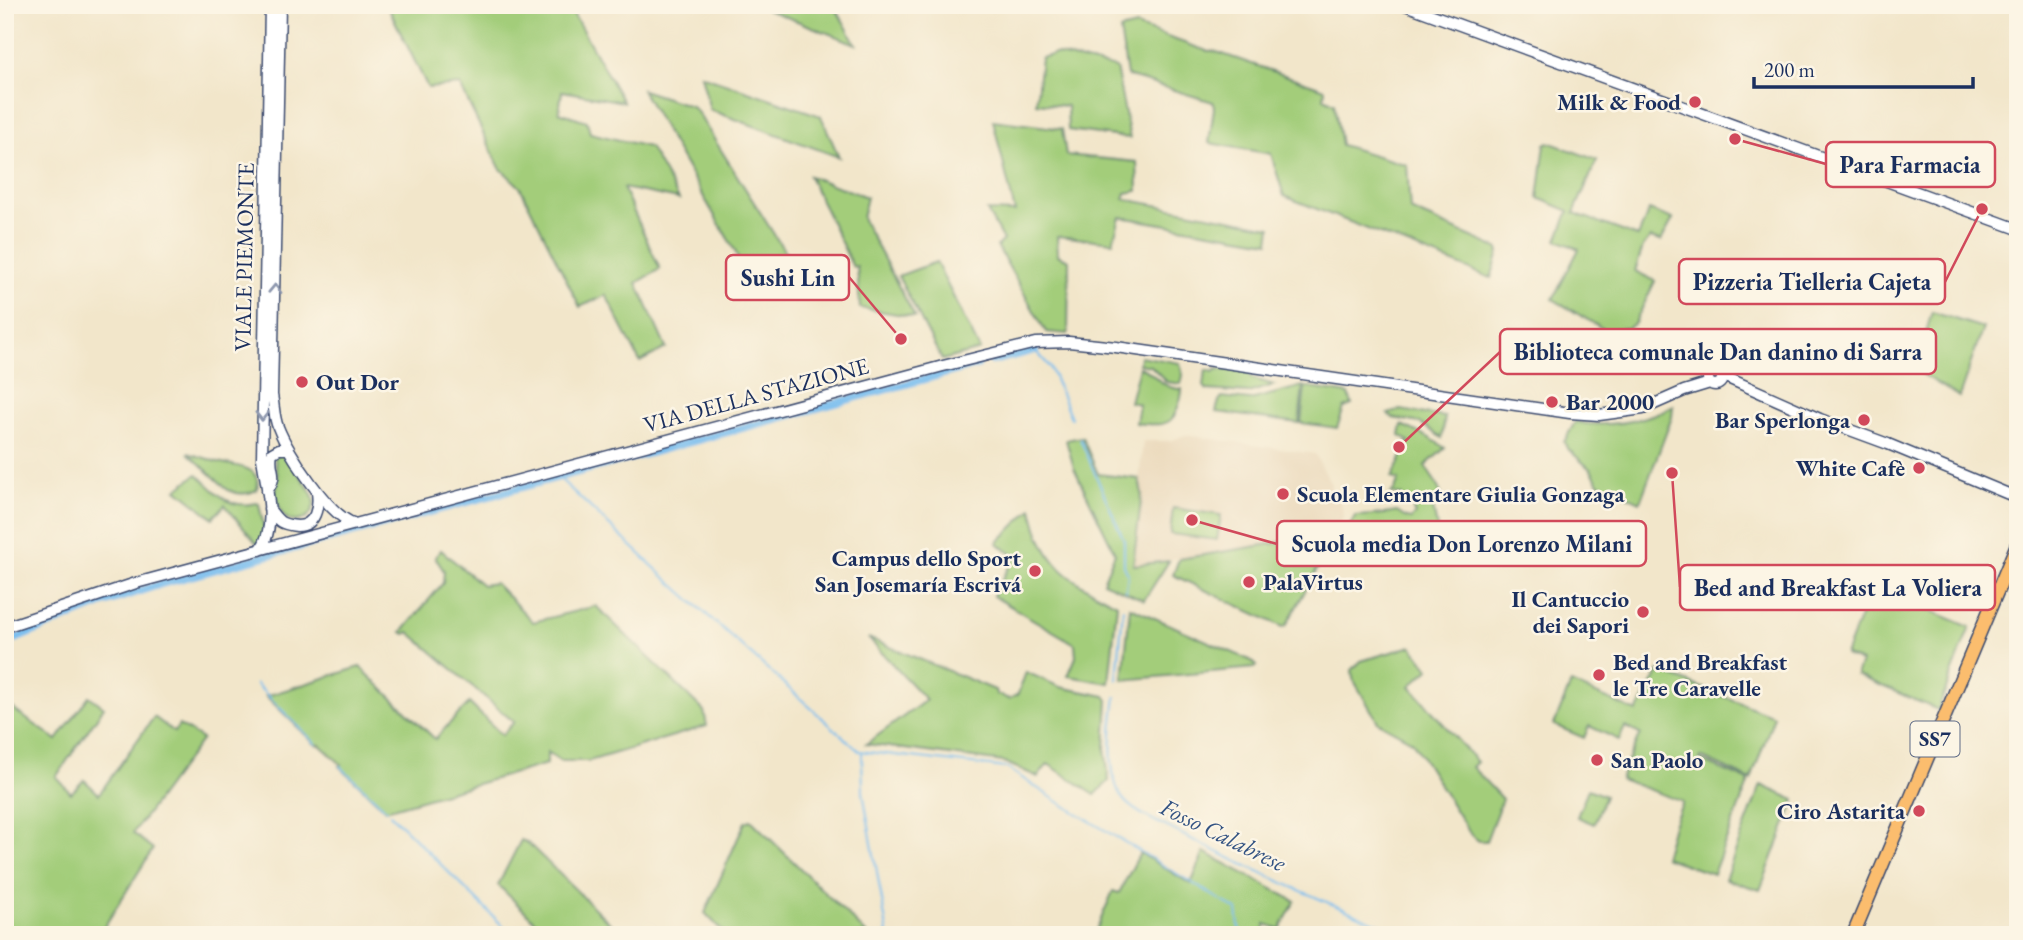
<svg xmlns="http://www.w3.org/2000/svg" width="2023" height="940" viewBox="0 0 2023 940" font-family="'EB Garamond',serif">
  <rect width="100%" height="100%" fill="#fcf5e5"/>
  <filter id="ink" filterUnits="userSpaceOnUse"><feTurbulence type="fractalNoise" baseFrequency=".0143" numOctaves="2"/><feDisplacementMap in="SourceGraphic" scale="14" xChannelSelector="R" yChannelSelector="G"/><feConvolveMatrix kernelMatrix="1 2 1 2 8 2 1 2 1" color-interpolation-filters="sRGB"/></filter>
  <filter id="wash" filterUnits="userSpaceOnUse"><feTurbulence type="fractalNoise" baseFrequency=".00686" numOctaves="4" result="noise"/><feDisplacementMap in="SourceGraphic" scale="28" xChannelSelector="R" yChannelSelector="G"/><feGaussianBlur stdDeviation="1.57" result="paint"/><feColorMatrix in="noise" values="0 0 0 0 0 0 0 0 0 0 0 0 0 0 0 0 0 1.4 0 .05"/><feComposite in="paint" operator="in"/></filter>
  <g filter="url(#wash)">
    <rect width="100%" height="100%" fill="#f2e6ca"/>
    <!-- built -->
    <path fill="#ead8ba" d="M 1185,435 L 1315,454 L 1331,484 L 1330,494 L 1336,495 L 1342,506 L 1343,518 L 1337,530 L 1333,534 L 1303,540 L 1301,535 L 1295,534 L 1293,540 L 1133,565 L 1142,494 L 1139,479 L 1143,441 L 1170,441 Z"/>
    <!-- green -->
    <path fill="#a3cd7a" stroke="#5f7e6c" stroke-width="2" d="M 387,5 L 580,5 L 571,10 L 623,102 L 562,91 L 559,112 L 587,121 L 590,133 L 649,147 L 679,199 L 623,188 L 660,269 L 637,283 L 666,348 L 640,362 L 606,295 L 580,307 L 520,187 L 500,168 L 460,85 L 428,88 Z
      M 756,5 L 834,5 L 856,44 Z
      M 1136,26 L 1207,51 L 1214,51 L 1325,89 L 1324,98 L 1334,103 L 1341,145 L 1407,165 L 1410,210 L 1497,248 L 1499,252 L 1491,278 L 1284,196 L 1271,154 L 1209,143 L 1214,108 L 1213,102 L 1127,76 L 1120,30 Z
      M 1055,54 L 1116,68 L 1130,138 L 1068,130 L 1067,106 L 1036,103 L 1041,58 Z
      M 701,75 L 821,116 L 839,157 L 710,110 Z
      M 642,90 L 691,106 L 697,112 L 799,274 L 792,281 L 738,281 L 731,269 L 738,258 L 735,251 Z
      M 993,120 L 1062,129 L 1066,155 L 1137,162 L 1138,191 L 1126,193 L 1124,199 L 1271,227 L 1269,242 L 1120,217 L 1113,242 L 1057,236 L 1058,255 L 1069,260 L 1068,334 L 1046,332 L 997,246 L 1003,240 L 987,211 L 1015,212 Z
      M 1548,142 L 1597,160 L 1574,213 L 1638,237 L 1649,210 L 1673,219 L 1661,241 L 1650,238 L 1643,247 L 1635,271 L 1655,281 L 1635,323 L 1628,328 L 1605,330 L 1553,299 L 1579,249 L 1557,240 L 1569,211 L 1538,198 L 1545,144 Z
      M 809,176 L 867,197 L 862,218 L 915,317 L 860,308 L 857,267 L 853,267 Z
      M 936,262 L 980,350 L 942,360 L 898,276 Z
      M 1932,312 L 1983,328 L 1959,397 L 1913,368 L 1929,338 L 1926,332 Z
      M 1140,356 L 1180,363 L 1183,375 L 1181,384 L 1167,382 L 1151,366 L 1139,364 Z
      M 1139,367 C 1158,374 1159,388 1182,389 C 1182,397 1179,405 1176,412 C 1169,429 1151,424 1136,423 L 1139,404 L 1130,402 Z
      M 1216,369 L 1249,372 L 1251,378 L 1274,385 L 1248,393 L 1207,390 L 1204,386 L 1206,370 L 1214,372 Z
      M 1303,386 L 1299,423 L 1216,412 L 1219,401 L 1222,397 L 1250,400 Z
      M 1305,387 L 1349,394 L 1352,405 L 1344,408 L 1337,428 L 1301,423 Z
      M 1673,406 L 1672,417 L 1640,502 L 1599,483 L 1591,470 L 1567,448 L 1564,442 L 1575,422 C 1609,428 1643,421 1673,406 Z
      M 1400,410 L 1445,417 L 1442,438 L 1420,423 L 1393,418 L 1388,414 Z
      M 1402,425 L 1430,438 L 1445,448 L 1425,466 L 1436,483 L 1445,503 L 1432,502 L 1439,538 L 1435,552 L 1342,540 L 1355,516 C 1370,515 1384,515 1397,512 L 1406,518 L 1411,519 L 1415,514 L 1413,511 L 1414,508 L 1408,505 L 1405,506 L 1402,504 L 1402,495 L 1391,494 L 1395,489 L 1399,480 L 1392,478 L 1409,441 L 1400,436 Z
      M 1082,437 L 1098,474 L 1139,479 L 1142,494 L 1133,565 L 1169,561 L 1144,600 L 1103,582 L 1115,553 L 1074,468 L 1066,440 Z
      M 188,453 C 199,456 210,460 222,463 C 238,467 262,466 257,490 C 247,495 238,495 228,490 Z
      M 281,453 L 284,455 C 292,466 312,488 314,500 C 316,518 292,530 282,513 C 280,509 276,498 276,493 C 275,487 279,483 278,477 C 277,469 274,464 275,456 Z
      M 197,474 C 217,492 227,510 257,503 L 259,504 L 265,532 L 258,545 L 225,505 L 213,518 L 177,489 Z
      M 1032,508 C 1043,565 1069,580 1117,604 L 1109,683 L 1068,676 L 1076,657 L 1075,644 L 993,596 L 1015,556 L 997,543 Z
      M 1173,508 L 1221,515 L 1217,540 L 1170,534 Z
      M 1289,541 L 1290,549 L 1326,543 L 1329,547 L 1286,626 L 1283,627 L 1173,575 L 1179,559 Z
      M 441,550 L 482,585 L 495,583 L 533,622 L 596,606 L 704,711 L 707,726 L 589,761 L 560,761 L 547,752 L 547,764 L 386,810 L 339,766 L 341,764 L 320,745 L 315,744 L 266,696 L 360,667 L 435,739 L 469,703 L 502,735 L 514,722 L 409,632 L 405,634 L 402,632 L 443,583 L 444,571 L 435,557 Z
      M 1872,586 L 1970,627 L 1938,710 L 1856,675 L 1861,662 L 1845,655 Z
      M 1130,607 L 1252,661 L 1257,666 L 1255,668 L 1123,680 Z
      M 868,638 L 995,690 L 996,694 L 1009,699 L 1018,694 L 1026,672 L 1060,687 L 1105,696 L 1108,700 L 1105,748 L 1109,781 L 1095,795 L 1048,764 L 1038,777 L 1004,762 L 866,744 L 926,700 Z
      M 1412,646 L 1429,669 L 1410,686 L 1477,762 L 1472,767 L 1502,799 L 1486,841 L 1479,841 L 1471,835 L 1412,741 L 1378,722 L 1353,679 L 1352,670 L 1361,661 Z
      M 1659,671 L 1774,716 L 1751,780 L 1701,757 L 1700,760 L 1749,781 L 1713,874 L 1664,857 L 1673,825 L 1683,802 L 1620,779 L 1640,734 L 1625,727 L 1619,740 L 1589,726 L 1584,738 L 1554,725 L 1571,683 L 1637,712 Z
      M 89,696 L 104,707 L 56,777 L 71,793 L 84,780 L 99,794 L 154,717 L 174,732 L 179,725 L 202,739 L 133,833 L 153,849 L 99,935 L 5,935 L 5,701 L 17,712 L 57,740 Z
      M 1761,785 L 1795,800 L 1760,890 L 1725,879 Z
      M 1588,789 L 1605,796 L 1594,824 L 1577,817 Z
      M 751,820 L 868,935 L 726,935 L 705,913 L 745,822 Z
      M 521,840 L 528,843 L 622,935 L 549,935 L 498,885 Z
      M 1204,852 L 1295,901 L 1280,929 L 1265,924 L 1265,935 L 1094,935 L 1113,891 L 1119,893 L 1140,853 L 1191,884 Z"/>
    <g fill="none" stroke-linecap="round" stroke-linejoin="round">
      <!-- stream -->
      <path stroke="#78bdef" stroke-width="2" d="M 1035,350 L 1050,367 L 1071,418
        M 1080,439 L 1124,540 L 1124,566 L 1128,574 L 1126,591
        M 559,478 L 658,571 L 859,751 L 1007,768 L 1060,803 L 1237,910 L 1240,935
        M 1117,680 L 1123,608
        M 256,684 L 316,744
        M 1116,697 C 1112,725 1106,771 1121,796 C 1130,812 1163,824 1179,833 C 1254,871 1330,905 1408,935
        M 862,753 L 863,792 L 888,935
        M 340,766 L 387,810
        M 390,814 L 512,935"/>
      <!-- canal -->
      <path stroke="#78bdef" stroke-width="8" d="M 992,361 L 1035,350
        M 5,643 L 101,604 L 161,584 L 977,365"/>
    </g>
  </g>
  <g filter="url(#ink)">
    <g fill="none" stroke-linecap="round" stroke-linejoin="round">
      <!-- minor casing -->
      <g stroke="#3b4a6e" stroke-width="13">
        <path id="minor" d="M 280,5 L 272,395 C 274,405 274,418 278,427 C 288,453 330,518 356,524
          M 1405,5 L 2018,229
          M1708 378a7 7 0 1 1 14 0a7 7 0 1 1-14 0Z
          M 1721,375 L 1820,419 L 1888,444 L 2018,498
          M 267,491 C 280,473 268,471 272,453 L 279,449 L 289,449
          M 269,509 C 273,513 276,519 281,522 C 286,525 291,525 297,526 C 316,526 319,507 317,492
          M 260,550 C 278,526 266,486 262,458 L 270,5
          M 5,627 L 136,583 L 943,366 L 1036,343 L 1069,342 L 1116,347 L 1570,413 L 1599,415 L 1643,409 L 1684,391 L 1710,383"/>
      </g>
      <!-- major casing -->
      <g stroke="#3b4a6e" stroke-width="15">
        <path id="major" d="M 1853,935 L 2018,542"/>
      </g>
      <!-- minor -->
      <use href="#minor" stroke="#fff" stroke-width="10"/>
      <!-- major -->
      <use href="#major" stroke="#fbbd6e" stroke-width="12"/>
    </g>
    <!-- one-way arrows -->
    <defs><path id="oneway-chevron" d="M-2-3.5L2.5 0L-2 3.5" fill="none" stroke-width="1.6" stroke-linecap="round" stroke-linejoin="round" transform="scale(1.75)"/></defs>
    <g stroke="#8d97ae">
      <use href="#oneway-chevron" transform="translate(275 289) rotate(-88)"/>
      <use href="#oneway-chevron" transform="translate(262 416) rotate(90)"/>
    </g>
  </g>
  <!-- markers -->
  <g fill="#d1495b" stroke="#fcf5e5" stroke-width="2.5">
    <circle cx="1695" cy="102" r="7"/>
    <circle cx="302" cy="382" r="7"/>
    <circle cx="1552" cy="402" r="7"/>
    <circle cx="1864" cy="420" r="7"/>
    <circle cx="1919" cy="468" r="7"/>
    <circle cx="1283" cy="494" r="7"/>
    <circle cx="1035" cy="571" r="7"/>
    <circle cx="1249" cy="582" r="7"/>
    <circle cx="1643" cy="612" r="7"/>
    <circle cx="1599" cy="675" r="7"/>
    <circle cx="1597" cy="760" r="7"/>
    <circle cx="1919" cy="811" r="7"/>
  </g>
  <g text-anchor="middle" stroke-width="5" stroke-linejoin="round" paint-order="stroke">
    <!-- shield labels -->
    <rect fill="#fcf5e5" stroke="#5e6a86" stroke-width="2" x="1910.5" y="721.5" width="49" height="35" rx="5"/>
    <g font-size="21" font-weight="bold" fill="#1b2f5e">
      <text x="1935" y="746">SS7</text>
    </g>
    <!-- poi labels -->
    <g font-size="23" font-weight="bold" fill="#1b2f5e" stroke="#fcf5e5" text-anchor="end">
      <text x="1681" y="110">Milk &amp; Food</text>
      <text x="316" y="390" text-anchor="start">Out Dor</text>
      <text x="1566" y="410" text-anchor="start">Bar 2000</text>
      <text x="1850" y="428">Bar Sperlonga</text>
      <text x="1905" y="476">White Cafè</text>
      <text x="1297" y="502" text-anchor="start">Scuola Elementare Giulia Gonzaga</text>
      <text x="1021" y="566">Campus dello Sport<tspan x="1021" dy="26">San Josemaría Escrivá</tspan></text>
      <text x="1263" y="590" text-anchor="start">PalaVirtus</text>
      <text x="1629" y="607">Il Cantuccio<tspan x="1629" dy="26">dei Sapori</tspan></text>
      <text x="1613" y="670" text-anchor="start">Bed and Breakfast<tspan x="1613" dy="26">le Tre Caravelle</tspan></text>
      <text x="1611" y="768" text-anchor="start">San Paolo</text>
      <text x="1905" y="819">Ciro Astarita</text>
    </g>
    <!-- street labels -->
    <g font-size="23" fill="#1b2f5e" stroke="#fcf5e5">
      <text transform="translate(244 257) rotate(-89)" y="8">VIALE PIEMONTE</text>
      <text transform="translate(756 395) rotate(-15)" y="8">VIA DELLA STAZIONE</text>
    </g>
    <!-- water labels -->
    <g font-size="24" font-style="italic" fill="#325282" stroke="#fcf5e5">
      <text transform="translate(1223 835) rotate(26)" y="8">Fosso Calabrese</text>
    </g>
  </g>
  <!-- callouts -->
  <path fill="none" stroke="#d1495b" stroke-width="2.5" d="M1735 139L1826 164M901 339L849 277M1982 209L1945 282M1399 447L1500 352M1192 520L1277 544M1672 473L1680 587"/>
  <g fill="#d1495b" stroke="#fcf5e5" stroke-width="2.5">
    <circle cx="1735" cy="139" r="7"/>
    <circle cx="901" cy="339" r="7"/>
    <circle cx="1982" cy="209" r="7"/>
    <circle cx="1399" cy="447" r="7"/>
    <circle cx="1192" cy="520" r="7"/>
    <circle cx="1672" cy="473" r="7"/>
  </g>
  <g fill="#fcf5e5" stroke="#d1495b" stroke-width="2.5">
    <rect x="1826" y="142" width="169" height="45" rx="7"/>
    <rect x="726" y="255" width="123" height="45" rx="7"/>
    <rect x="1679" y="259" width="266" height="45" rx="7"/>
    <rect x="1500" y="329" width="436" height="45" rx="7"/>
    <rect x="1277" y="521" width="369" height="45" rx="7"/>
    <rect x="1680" y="565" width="315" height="45" rx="7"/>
  </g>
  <g font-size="24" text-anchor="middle" font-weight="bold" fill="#1b2f5e">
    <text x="1910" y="173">Para Farmacia</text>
    <text x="788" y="286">Sushi Lin</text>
    <text x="1812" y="290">Pizzeria Tielleria Cajeta</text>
    <text x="1718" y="360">Biblioteca comunale Dan danino di Sarra</text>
    <text x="1462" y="552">Scuola media Don Lorenzo Milani</text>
    <text x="1838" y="596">Bed and Breakfast La Voliera</text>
  </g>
  <!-- margin -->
  <rect width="2023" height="940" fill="none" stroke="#fcf5e5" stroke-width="28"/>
  <!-- scale -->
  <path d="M1754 77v10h219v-10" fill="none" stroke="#1b2f5e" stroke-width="3.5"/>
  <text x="1764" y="77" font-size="21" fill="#1b2f5e" stroke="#fcf5e5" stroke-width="5" paint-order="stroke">200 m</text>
</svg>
